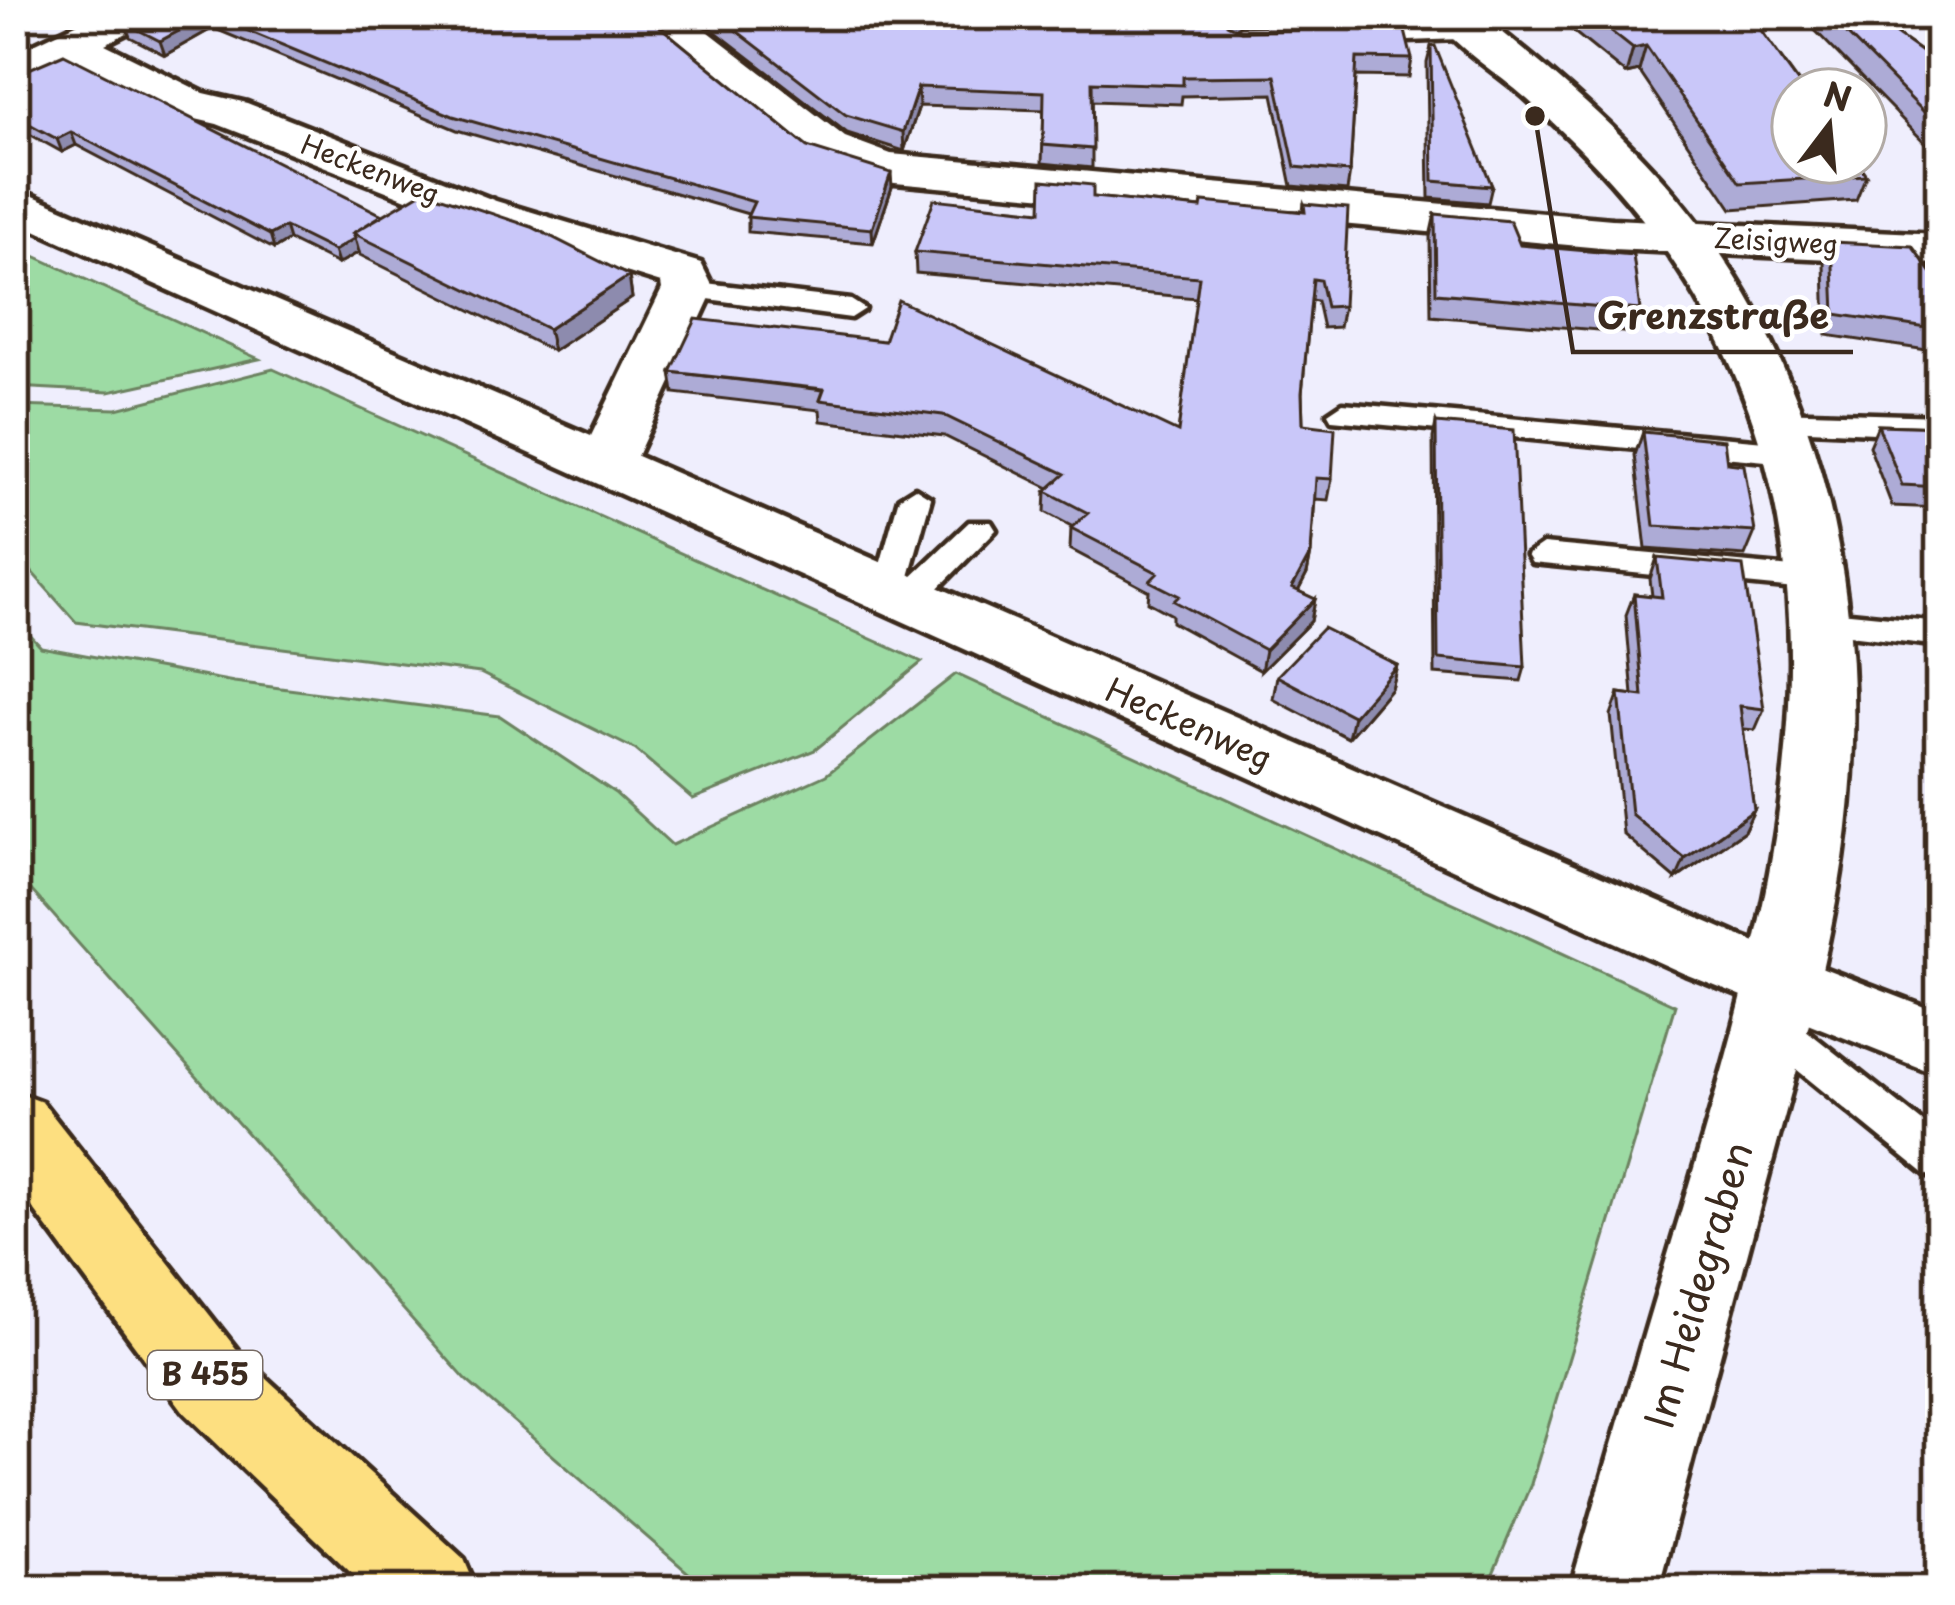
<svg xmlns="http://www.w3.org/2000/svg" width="1955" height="1605" viewBox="0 0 1955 1605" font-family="'Playpen Sans',sans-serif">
  <rect width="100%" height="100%" fill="#efeefd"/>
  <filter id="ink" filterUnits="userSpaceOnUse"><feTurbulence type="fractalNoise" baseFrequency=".00833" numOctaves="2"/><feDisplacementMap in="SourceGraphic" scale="24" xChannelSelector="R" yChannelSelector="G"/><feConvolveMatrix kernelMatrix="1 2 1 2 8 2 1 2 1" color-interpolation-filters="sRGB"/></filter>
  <g filter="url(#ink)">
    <!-- green -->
    <path fill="#9ddba4" stroke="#6c8261" stroke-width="3" d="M 15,247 L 259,359 L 109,392 L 15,387 Z
      M 273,369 L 922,662 L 815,750 L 693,799 L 636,750 L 480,673 L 76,622 L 15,553 L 15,406 L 117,409 Z
      M 15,619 L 41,647 L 234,682 L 500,716 L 615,793 L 672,845 L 826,775 L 956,674 L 1675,1005 L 1531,1484 L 1486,1590 L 708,1590 L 466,1380 L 15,872 Z"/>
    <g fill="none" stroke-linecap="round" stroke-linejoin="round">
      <!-- service casing -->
      <g stroke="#3b2a1e" stroke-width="9">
        <path id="service" d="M 1477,26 L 1485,28 L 1485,38 L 1357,43 L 1345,36 L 1357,29 Z
          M 688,281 L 851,300 L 865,309 L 851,318 L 678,295 L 674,289 Z
          M 1343,403 L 1787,443 L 1802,453 L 1787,463 L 1332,420 L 1328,413 Z
          M 1776,411 L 1940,416 L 1940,436 L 1765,428 L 1761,421 L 1765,414 Z
          M 915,488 L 931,498 L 908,580 L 969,522 L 991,522 L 996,530 L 920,607 C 904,612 881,604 873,590 L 899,498 Z
          M 1543,544 L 1815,569 L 1831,580 L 1815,591 L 1532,563 L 1527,555 Z
          M 1820,610 L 1940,622 L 1940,646 L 1808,630 L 1803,622 L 1808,614 Z
          M 1772,1009 L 1786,1014 L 1940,1136 L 1940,1179 L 1925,1174 L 1758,1038 L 1752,1026 L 1758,1014 Z"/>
      </g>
      <!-- minor casing -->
      <g stroke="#3b2a1e" stroke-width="9">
        <path id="minor" d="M 95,15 L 152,15 L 145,24 L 105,44 L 204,93 L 247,103 L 496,201 L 701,263 L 714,289 L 637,456 L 1735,934 L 1940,1013 L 1940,1076 L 1685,974 L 15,221 L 15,188 L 591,436 L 662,289 L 661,283 L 462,221 L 217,124 L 174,114 L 70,61 L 15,84 L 15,53 Z
          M 638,15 L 687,15 L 845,137 L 891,154 L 1612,219 L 1940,234 L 1940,264 L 1612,249 L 884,182 L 811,157 Z"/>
      </g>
      <!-- tertiary casing -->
      <g stroke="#3b2a1e" stroke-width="9">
        <path id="tertiary" d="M 1432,15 L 1481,15 C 1559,77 1636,142 1697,221 C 1835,401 1875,639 1843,859 C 1827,967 1796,1073 1768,1177 C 1731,1315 1694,1452 1658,1590 L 1570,1590 C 1606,1465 1642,1340 1680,1215 C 1769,918 1867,589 1697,299 C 1652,222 1594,158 1527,99 C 1498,73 1455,48 1432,15 Z"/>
      </g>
      <!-- trunk casing -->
      <g stroke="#3b2a1e" stroke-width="9">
        <path id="trunk" d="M 15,1092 L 42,1102 L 242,1356 L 464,1559 L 477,1590 L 369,1590 L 184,1412 L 15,1184 Z"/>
      </g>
      <!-- service -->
      <use href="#service" fill="#fff" fill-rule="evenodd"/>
      <!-- minor -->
      <use href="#minor" fill="#fff" fill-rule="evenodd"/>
      <!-- tertiary -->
      <use href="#tertiary" fill="#fff" fill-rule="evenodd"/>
      <!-- trunk -->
      <use href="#trunk" fill="#fddf80" fill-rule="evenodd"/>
    </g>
    <!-- wall -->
    <path fill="#adabd6" stroke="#3b2a1e" stroke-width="3" d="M 140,15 L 646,15 L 807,147 L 892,187 L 873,243 L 748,232 L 748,214 L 457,130 L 213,28 L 165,55 L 130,37 L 125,23 Z
      M 702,15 L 1397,15 L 1395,23 L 1239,26 L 1235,28 L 1241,31 L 1412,59 L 1409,77 L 1356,76 L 1350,172 L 1347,191 L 1292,186 L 1273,94 L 1182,96 L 1181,104 L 1092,101 L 1092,168 L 1042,163 L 1044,110 L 919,106 L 904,151 L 847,133 L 703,22 Z
      M 1553,15 L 1750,15 L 1866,175 L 1856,200 L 1732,209 L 1639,71 L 1626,74 Z
      M 1800,15 L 1869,15 L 1930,58 L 1940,59 L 1940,158 Z
      M 1898,15 L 1940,15 L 1940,41 Z
      M 1431,47 L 1492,186 L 1488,203 L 1429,198 L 1427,63 Z
      M 15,75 L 382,215 L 629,276 L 632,298 L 553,351 L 360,255 L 359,252 L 338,264 L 289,240 L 274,249 L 76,145 L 62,152 L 15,126 Z
      M 1093,197 L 1201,208 L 1303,211 L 1304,204 L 1343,306 L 1339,327 L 1323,328 L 1317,301 L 1311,300 L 1302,393 L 1303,424 L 1332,479 L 1328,500 L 1315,499 L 1311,553 L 1307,574 L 1298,591 L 1315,599 L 1311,621 L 1261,671 L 1172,622 L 1172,615 L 1148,602 L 1149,591 L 1070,549 L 1071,528 L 1073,527 L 1045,512 L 1046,491 L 1049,488 L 944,436 L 821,421 L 820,410 L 674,393 L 671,372 L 1178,432 L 1197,298 L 916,273 L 915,252 L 1041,211 Z
      M 1435,214 L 1520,245 L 1640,310 L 1633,333 L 1431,316 L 1430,237 Z
      M 1832,242 L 1940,284 L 1940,352 L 1826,335 L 1824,263 Z
      M 1436,423 L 1525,667 L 1521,681 L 1435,674 L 1433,438 Z
      M 1878,425 L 1940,427 L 1940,508 L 1892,506 L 1869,446 Z
      M 1643,432 L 1727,463 L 1755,532 L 1745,556 L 1646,549 L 1635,455 Z
      M 1657,558 L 1764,709 L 1755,730 L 1743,729 L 1754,810 L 1744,831 L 1676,879 L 1623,834 L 1611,715 L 1619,693 L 1633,695 L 1626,615 L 1634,594 L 1652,596 L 1650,579 Z
      M 1940,661 L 1940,759 L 1932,675 Z
      M 1397,665 L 1391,688 L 1348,738 L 1273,699 L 1277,676 Z"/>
    <!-- shaded-wall -->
    <path fill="#8d8bae" stroke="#3b2a1e" stroke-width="3" d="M 209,15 L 213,28 L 165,55 L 160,41 Z
      M 1228,15 L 1240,15 L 1239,26 L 1225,34 L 1227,16 Z
      M 1646,46 L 1639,71 L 1626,74 L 1633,49 Z
      M 918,87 L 919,106 L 904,151 L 903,132 Z
      M 71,132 L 76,145 L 62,152 L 57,139 Z
      M 891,173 L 892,187 L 873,243 L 872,229 Z
      M 285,227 L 289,240 L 274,249 L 270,235 Z
      M 355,238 L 359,252 L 338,264 L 334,251 Z
      M 629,276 L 632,298 L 553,351 L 548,329 Z
      M 1311,553 L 1307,574 L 1289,609 L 1292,588 Z
      M 1315,599 L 1311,621 L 1261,671 L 1265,650 Z
      M 1397,665 L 1391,688 L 1348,738 L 1353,716 Z
      M 1754,810 L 1744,831 L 1676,879 L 1685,859 Z"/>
    <!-- building -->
    <path fill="#c9c7f9" stroke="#3b2a1e" stroke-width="3" d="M 140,15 L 208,15 L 160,41 L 125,23 Z
      M 210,15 L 646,15 L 807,147 L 891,173 L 872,229 L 747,217 L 754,202 L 453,116 Z
      M 716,15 L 1228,15 L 1227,16 L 1227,24 L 1241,31 L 1404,27 L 1412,59 L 1357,58 L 1350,172 L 1295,167 L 1275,76 L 1183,77 L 1183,85 L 1092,82 L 1093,149 L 1043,145 L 1044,92 L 918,87 L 903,132 L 846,115 Z
      M 1590,15 L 1750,15 L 1804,90 L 1793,90 L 1793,162 L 1857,162 L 1866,175 L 1740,183 L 1646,46 L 1633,49 Z
      M 1828,15 L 1869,15 L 1930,58 L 1940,59 L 1940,128 Z
      M 1435,46 L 1492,186 L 1433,181 L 1431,47 Z
      M 64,54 L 382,215 L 353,233 L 355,238 L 334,251 L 285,227 L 270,235 L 71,132 L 57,139 L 15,116 L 15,75 Z
      M 1042,180 L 1093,185 L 1093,197 L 1201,208 L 1202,202 L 1305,212 L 1304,204 L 1348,208 L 1343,306 L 1326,307 L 1320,280 L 1313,279 L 1302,393 L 1303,424 L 1335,428 L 1332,479 L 1316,478 L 1311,553 L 1292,588 L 1315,599 L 1265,650 L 1174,601 L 1179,596 L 1150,581 L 1158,573 L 1071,528 L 1088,513 L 1046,491 L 1065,474 L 943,415 L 820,400 L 824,389 L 671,372 L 696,319 L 884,341 L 898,300 L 1178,432 L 1199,277 L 915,252 L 934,199 L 1041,211 Z
      M 424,191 L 532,227 L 629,276 L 548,329 L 353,233 Z
      M 1435,214 L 1510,221 L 1520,245 L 1633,255 L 1640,310 L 1436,293 Z
      M 1832,242 L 1912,246 L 1940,284 L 1940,330 L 1835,314 Z
      M 1436,423 L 1514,430 L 1525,667 L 1438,659 Z
      M 1878,425 L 1940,427 L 1940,487 L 1902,485 Z
      M 1643,432 L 1724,440 L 1727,463 L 1744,465 L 1755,532 L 1654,526 Z
      M 1657,558 L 1743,566 L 1764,709 L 1740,706 L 1754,810 L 1685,859 L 1631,814 L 1619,693 L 1643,696 L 1634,594 L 1662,597 Z
      M 1323,628 L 1397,665 L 1353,716 L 1277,676 Z"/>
  </g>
  <g text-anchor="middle" stroke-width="9" stroke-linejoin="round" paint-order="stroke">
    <!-- far-street labels -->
    <g font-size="27" fill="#3b2a1e" stroke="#fff">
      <text transform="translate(370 170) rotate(21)" y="9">Heckenweg</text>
      <text transform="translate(1776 242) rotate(3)" y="9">Zeisigweg</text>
    </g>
    <!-- shield labels -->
    <rect fill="#fff" stroke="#766a62" stroke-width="3" x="148" y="1351" width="114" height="48" rx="9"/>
    <g font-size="30" font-weight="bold" fill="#3b2a1e">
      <text x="205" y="1385">B 455</text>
    </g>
    <!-- street labels -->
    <g font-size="33" fill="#3b2a1e" stroke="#fff">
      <text transform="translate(1189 724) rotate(24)" y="12">Heckenweg</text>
    </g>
    <!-- near-street labels -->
    <g font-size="39" fill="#3b2a1e" stroke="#fff">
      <text transform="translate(1699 1285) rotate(-74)" y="14">Im Heidegraben</text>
    </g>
  </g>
  <!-- callouts -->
  <path fill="none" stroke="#3b2a1e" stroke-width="4.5" d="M1535 116L1573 352H1853"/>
  <circle fill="#3b2a1e" stroke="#fff" stroke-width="4.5" cx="1535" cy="116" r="12"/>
  <g font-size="36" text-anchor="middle" font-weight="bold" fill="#3b2a1e" stroke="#fff" stroke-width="9" stroke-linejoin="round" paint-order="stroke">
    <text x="1713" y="329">Grenzstraße</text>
  </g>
  <!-- margin -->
  <rect width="1955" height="1605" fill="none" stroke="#fff" stroke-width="60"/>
  <rect x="30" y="30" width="1895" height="1545" fill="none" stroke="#3b2a1e" stroke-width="4.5" filter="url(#ink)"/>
  <!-- north arrow -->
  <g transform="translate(1829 126) rotate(16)"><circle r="57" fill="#ffffff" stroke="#b1aaa5" stroke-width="3"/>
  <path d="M0-9L21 45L0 30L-21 45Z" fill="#3b2a1e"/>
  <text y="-18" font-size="33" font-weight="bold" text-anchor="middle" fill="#3b2a1e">N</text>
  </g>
</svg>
